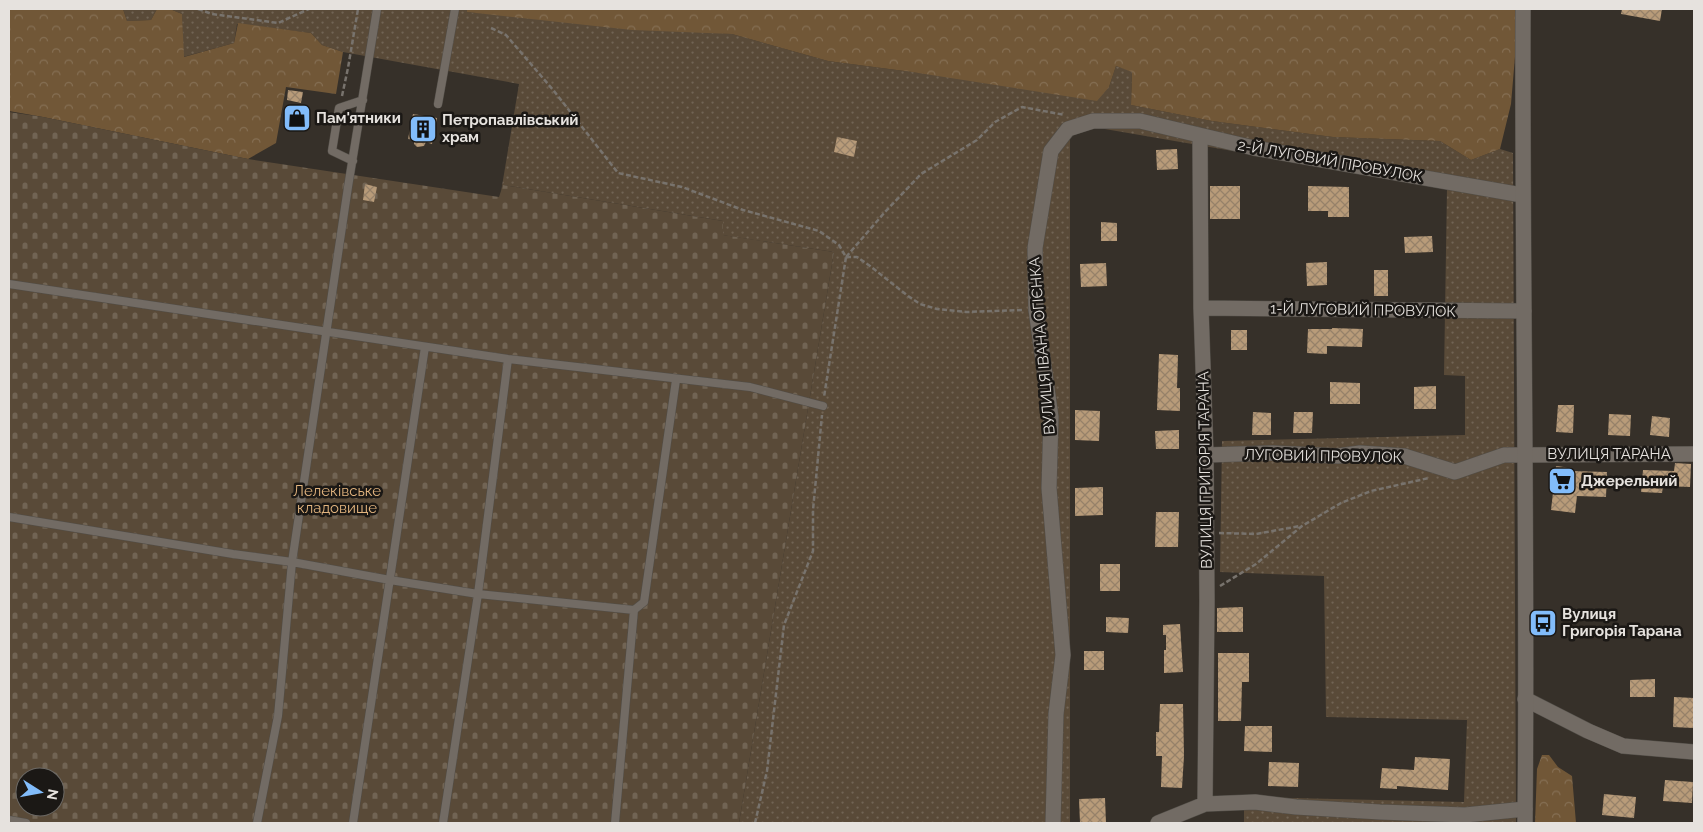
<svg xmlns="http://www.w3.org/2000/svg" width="1703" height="832" viewBox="0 0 1703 832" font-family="Raleway,sans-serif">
  <defs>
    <pattern id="grass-dots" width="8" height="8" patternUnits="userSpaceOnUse" patternTransform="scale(1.25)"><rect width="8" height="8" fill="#594a38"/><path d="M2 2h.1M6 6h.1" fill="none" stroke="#716454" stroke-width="1.8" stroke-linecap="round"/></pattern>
    <pattern id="forest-crowns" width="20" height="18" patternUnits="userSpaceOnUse" patternTransform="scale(1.25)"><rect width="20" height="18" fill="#715737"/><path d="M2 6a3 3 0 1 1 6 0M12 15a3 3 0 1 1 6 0" fill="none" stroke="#856f54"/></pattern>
    <pattern id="cemetery-stones" width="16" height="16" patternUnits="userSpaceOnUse" patternTransform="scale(1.25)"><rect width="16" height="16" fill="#594a38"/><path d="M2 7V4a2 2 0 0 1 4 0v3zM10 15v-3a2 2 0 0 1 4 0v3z" fill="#716454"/></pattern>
    <pattern id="building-cross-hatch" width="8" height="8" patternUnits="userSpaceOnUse" patternTransform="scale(1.25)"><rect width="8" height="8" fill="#b89b79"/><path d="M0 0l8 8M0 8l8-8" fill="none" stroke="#968169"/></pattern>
  </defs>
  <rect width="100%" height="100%" fill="#363029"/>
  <!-- grass -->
  <path fill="url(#grass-dots)" d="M 123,9 L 157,9 L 151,20 L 127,21 Z
    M 170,9 L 467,9 L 467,12 L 732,34 L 828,61 L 912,72 L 1109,87 L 1116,66 L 1132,71 L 1131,105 L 1212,121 L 1333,137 L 1440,141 L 1471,160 L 1500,149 L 1513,153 L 1516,823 L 1244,823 L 1244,797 L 1464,802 L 1467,720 L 1326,717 L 1324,576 L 1220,572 L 1222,441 L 1465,435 L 1465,376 L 1444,375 L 1447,188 L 1070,123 L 1070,823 L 739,823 L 834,252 L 722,235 L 723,221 L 503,185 L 501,192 L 519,84 L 343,52 L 322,45 L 311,33 L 237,24 L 234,43 L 183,57 L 182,14 Z"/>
  <!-- forest -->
  <path fill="url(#forest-crowns)" d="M 9,9 L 123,9 L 127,21 L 151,20 L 157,9 L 170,9 L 182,14 L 184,57 L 234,43 L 238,23 L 311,33 L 322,45 L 343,52 L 336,94 L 286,87 L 276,143 L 248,159 L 43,117 L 9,111 Z
    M 467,9 L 1516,9 L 1517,33 L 1511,104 L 1500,149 L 1471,160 L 1440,141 L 1333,137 L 1212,121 L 1131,105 L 1132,72 L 1116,66 L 1109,87 L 1097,101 L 912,72 L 828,61 L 732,34 L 632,30 L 467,12 Z
    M 1542,755 L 1549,755 L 1558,767 L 1572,776 L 1576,823 L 1535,823 L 1537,769 Z"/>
  <!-- cemetery -->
  <path fill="url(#cemetery-stones)" fill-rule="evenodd" d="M 9,112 L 43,117 L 248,159 L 499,197 L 503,185 L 723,221 L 723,235 L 834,252 L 739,823 L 9,823 ZM 25,777 L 55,777 L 55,807 L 25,807 Z"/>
  <!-- building -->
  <path fill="url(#building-cross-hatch)" d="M 1622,9 L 1662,9 L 1660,21 L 1621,14 Z
    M 288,90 L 303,92 L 301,103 L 287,100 Z
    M 413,114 L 437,118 L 432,144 L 426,142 L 424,146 L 417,147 L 414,144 L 414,140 L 408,139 Z
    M 837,137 L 857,141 L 854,157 L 834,152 Z
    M 1177,149 L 1178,169 L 1157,170 L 1156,150 Z
    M 365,184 L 377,187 L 374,202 L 363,200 Z
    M 1210,186 L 1240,186 L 1240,219 L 1210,219 Z
    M 1308,186 L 1349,187 L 1349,217 L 1328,217 L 1328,211 L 1308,211 Z
    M 1101,222 L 1117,223 L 1117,241 L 1101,241 Z
    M 1432,236 L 1433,252 L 1405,253 L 1404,237 Z
    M 1327,262 L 1327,285 L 1307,286 L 1306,263 Z
    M 1106,263 L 1107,286 L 1081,287 L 1080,264 Z
    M 1374,270 L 1388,270 L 1388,296 L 1374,296 Z
    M 1332,328 L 1363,329 L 1362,347 L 1327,346 L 1327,354 L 1307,353 L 1308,329 L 1332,329 Z
    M 1231,330 L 1247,330 L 1247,350 L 1231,350 Z
    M 1159,354 L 1178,355 L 1177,388 L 1180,388 L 1180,411 L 1157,410 Z
    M 1330,382 L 1360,383 L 1360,404 L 1330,404 Z
    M 1436,386 L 1436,409 L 1414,409 L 1414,387 Z
    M 1558,405 L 1574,405 L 1573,433 L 1556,432 Z
    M 1075,410 L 1100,411 L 1099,441 L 1075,440 Z
    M 1253,412 L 1271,413 L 1271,435 L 1252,435 Z
    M 1294,412 L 1313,412 L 1312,433 L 1293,433 Z
    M 1609,414 L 1631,415 L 1630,436 L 1608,435 Z
    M 1652,416 L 1670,418 L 1669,437 L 1650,435 Z
    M 1179,430 L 1179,449 L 1156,449 L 1155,431 Z
    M 1675,463 L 1691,464 L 1690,487 L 1663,486 L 1662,493 L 1641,492 L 1643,470 L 1674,471 Z
    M 1556,466 L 1572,468 L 1571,471 L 1607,472 L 1606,497 L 1577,496 L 1575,513 L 1551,510 Z
    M 1103,487 L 1103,515 L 1075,516 L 1075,488 Z
    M 1156,512 L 1179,512 L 1178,547 L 1155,547 Z
    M 1100,564 L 1120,564 L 1120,591 L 1100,591 Z
    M 1243,607 L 1243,632 L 1217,632 L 1217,608 Z
    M 1106,617 L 1129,618 L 1128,633 L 1106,632 Z
    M 1180,624 L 1183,672 L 1164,673 L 1164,650 L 1166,650 L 1166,635 L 1163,635 L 1163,625 Z
    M 1084,651 L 1104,651 L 1104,670 L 1084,670 Z
    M 1218,653 L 1249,653 L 1249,682 L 1242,682 L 1241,721 L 1218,721 Z
    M 1655,679 L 1655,697 L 1630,697 L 1630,680 Z
    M 1674,697 L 1694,698 L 1693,728 L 1673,727 Z
    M 1160,704 L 1183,704 L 1184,756 L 1182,788 L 1161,787 L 1162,756 L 1156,756 L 1156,732 L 1159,732 Z
    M 1245,726 L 1272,726 L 1272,752 L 1244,751 Z
    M 1415,757 L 1450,759 L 1448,790 L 1397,786 L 1397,789 L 1380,788 L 1382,768 L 1414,770 Z
    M 1269,762 L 1299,763 L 1298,787 L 1268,786 Z
    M 1665,780 L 1693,782 L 1692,803 L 1663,801 Z
    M 1604,794 L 1636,797 L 1634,818 L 1602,815 Z
    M 1105,798 L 1106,823 L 1080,823 L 1079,799 Z"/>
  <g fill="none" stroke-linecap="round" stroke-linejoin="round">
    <!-- lane casing -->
    <g stroke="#514d47" stroke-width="9">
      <path id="lane" d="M 438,104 L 455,9
        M 353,161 L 332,151 L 339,108 L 363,100
        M 9,284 L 508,359 L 750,387 L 823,406
        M 9,517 L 233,554 L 292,562 L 390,580 L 478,594 L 634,610
        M 9,820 L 26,823
        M 257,823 L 278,716 L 292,562 L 348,187 L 377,9
        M 353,823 L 425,347
        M 443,823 L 478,594 L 508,359
        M 615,823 L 634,610 L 644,602 L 676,380"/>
    </g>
    <!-- street casing -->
    <g stroke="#514d47" stroke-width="16">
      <path id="street" d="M 1200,136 L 1201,308 L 1206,455 L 1207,601 L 1205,804
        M 1201,308 L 1524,311
        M 1206,455 L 1272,453 L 1338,456 L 1360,453 L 1404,456 L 1455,472 L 1504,455 L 1694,454
        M 1525,699 L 1588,731 L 1623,746 L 1694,752
        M 1053,823 L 1056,714 L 1063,655 L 1049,488 L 1051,417 L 1036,310 L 1035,248 L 1051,151 L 1068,129 L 1093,121 L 1140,121 L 1254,148 L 1522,195
        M 1158,823 L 1205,804 L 1255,802 L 1296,807 L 1380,812 L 1465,815 L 1525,809"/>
    </g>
    <!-- secondary casing -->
    <g stroke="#514d47" stroke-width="16">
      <path id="secondary" d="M 1523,9 C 1522,280 1528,552 1525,823"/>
    </g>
    <!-- path -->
    <path stroke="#78736d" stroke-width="2.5" stroke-dasharray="5 2.5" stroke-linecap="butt" d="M 198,9 L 212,14 L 278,23 L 309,9
      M 491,28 L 506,35 L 554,91 L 618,173 L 682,187 L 743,210 L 819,231 L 839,245 L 846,257 L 824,397
      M 342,96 L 348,68 L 358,9
      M 846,257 L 885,212 L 921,174 L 977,140 L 995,122 L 1022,107 L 1065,115
      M 846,257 L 857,257 L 870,266 L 908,296 L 920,304 L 937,309 L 966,312 L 1023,310
      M 1219,533 L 1256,534 L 1300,526
      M 1220,586 L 1256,564 L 1302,526 L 1341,503 L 1371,491 L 1429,478
      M 755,823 L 767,771 L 784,625 L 813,551 L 813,510 L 822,415"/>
    <!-- lane -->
    <use href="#lane" stroke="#726b64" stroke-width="8"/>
    <!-- street -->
    <use href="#street" stroke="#726b64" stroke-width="15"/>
    <!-- secondary -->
    <use href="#secondary" stroke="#726b64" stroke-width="15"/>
  </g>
  <!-- icons -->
  <defs>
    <g id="shop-square" transform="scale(1.4375)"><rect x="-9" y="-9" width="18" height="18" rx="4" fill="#82bcfa" stroke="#1b1815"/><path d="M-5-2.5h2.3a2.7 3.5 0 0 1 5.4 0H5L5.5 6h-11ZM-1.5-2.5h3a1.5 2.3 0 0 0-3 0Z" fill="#111"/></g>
    <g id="building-square" transform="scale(1.4375)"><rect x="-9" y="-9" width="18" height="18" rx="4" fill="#82bcfa" stroke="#1b1815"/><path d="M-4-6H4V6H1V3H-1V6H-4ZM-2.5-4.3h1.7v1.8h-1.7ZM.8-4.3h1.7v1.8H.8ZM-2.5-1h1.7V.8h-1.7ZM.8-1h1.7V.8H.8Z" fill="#111"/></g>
    <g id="supermarket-square" transform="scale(1.4375)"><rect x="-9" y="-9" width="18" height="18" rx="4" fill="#82bcfa" stroke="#1b1815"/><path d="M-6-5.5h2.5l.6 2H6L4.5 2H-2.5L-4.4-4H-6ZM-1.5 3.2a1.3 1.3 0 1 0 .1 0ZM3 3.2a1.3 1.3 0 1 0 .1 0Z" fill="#111"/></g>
    <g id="bus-square" transform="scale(1.4375)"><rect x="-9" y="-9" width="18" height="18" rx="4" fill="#82bcfa" stroke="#1b1815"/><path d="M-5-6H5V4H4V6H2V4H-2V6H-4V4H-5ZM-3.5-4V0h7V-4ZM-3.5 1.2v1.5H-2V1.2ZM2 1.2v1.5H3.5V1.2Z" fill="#111"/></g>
  </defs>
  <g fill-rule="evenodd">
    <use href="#shop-square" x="297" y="118"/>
    <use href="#building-square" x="423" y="129"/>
    <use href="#supermarket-square" x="1562" y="481"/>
    <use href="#bus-square" x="1543" y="623"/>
  </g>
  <g text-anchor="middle" stroke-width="5" stroke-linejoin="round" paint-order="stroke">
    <!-- poi labels -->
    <g font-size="15" font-weight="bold" fill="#e6e2de" stroke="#1b1815" text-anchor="start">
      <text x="316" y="123">Пам'ятники</text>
      <text x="442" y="125">Петропавлівський<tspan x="442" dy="17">храм</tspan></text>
      <text x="1581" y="486">Джерельний</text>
      <text x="1562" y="619">Вулиця<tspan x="1562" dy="17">Григорія Тарана</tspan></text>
    </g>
    <!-- street labels -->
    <g font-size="15" fill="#e6e2de" stroke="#1b1815">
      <text transform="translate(1330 161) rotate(10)" y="5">2-Й ЛУГОВИЙ ПРОВУЛОК</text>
      <text transform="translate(1363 310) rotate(1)" y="5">1-Й ЛУГОВИЙ ПРОВУЛОК</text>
      <text transform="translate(1042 346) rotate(-95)" y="5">ВУЛИЦЯ ІВАНА ОГІЄНКА</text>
      <text x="1609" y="459">ВУЛИЦЯ ТАРАНА</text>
      <text transform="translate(1323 456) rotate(1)" y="5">ЛУГОВИЙ ПРОВУЛОК</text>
      <text transform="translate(1205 470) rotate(-91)" y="5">ВУЛИЦЯ ГРИГОРІЯ ТАРАНА</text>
    </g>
    <!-- park labels -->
    <g font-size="15" fill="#e3b57f" stroke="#1b1815">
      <text x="337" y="496">Лелеківське<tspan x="337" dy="17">кладовище</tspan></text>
    </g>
  </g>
  <!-- border -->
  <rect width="1703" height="832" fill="none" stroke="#e6e2de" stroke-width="20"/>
  <!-- north arrow -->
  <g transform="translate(40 792) rotate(101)"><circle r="24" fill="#1b1815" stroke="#6c6965"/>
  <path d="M0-4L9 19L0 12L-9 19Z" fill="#82bcfa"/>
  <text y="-8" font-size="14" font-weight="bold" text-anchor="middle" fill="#e6e2de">N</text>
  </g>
</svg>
